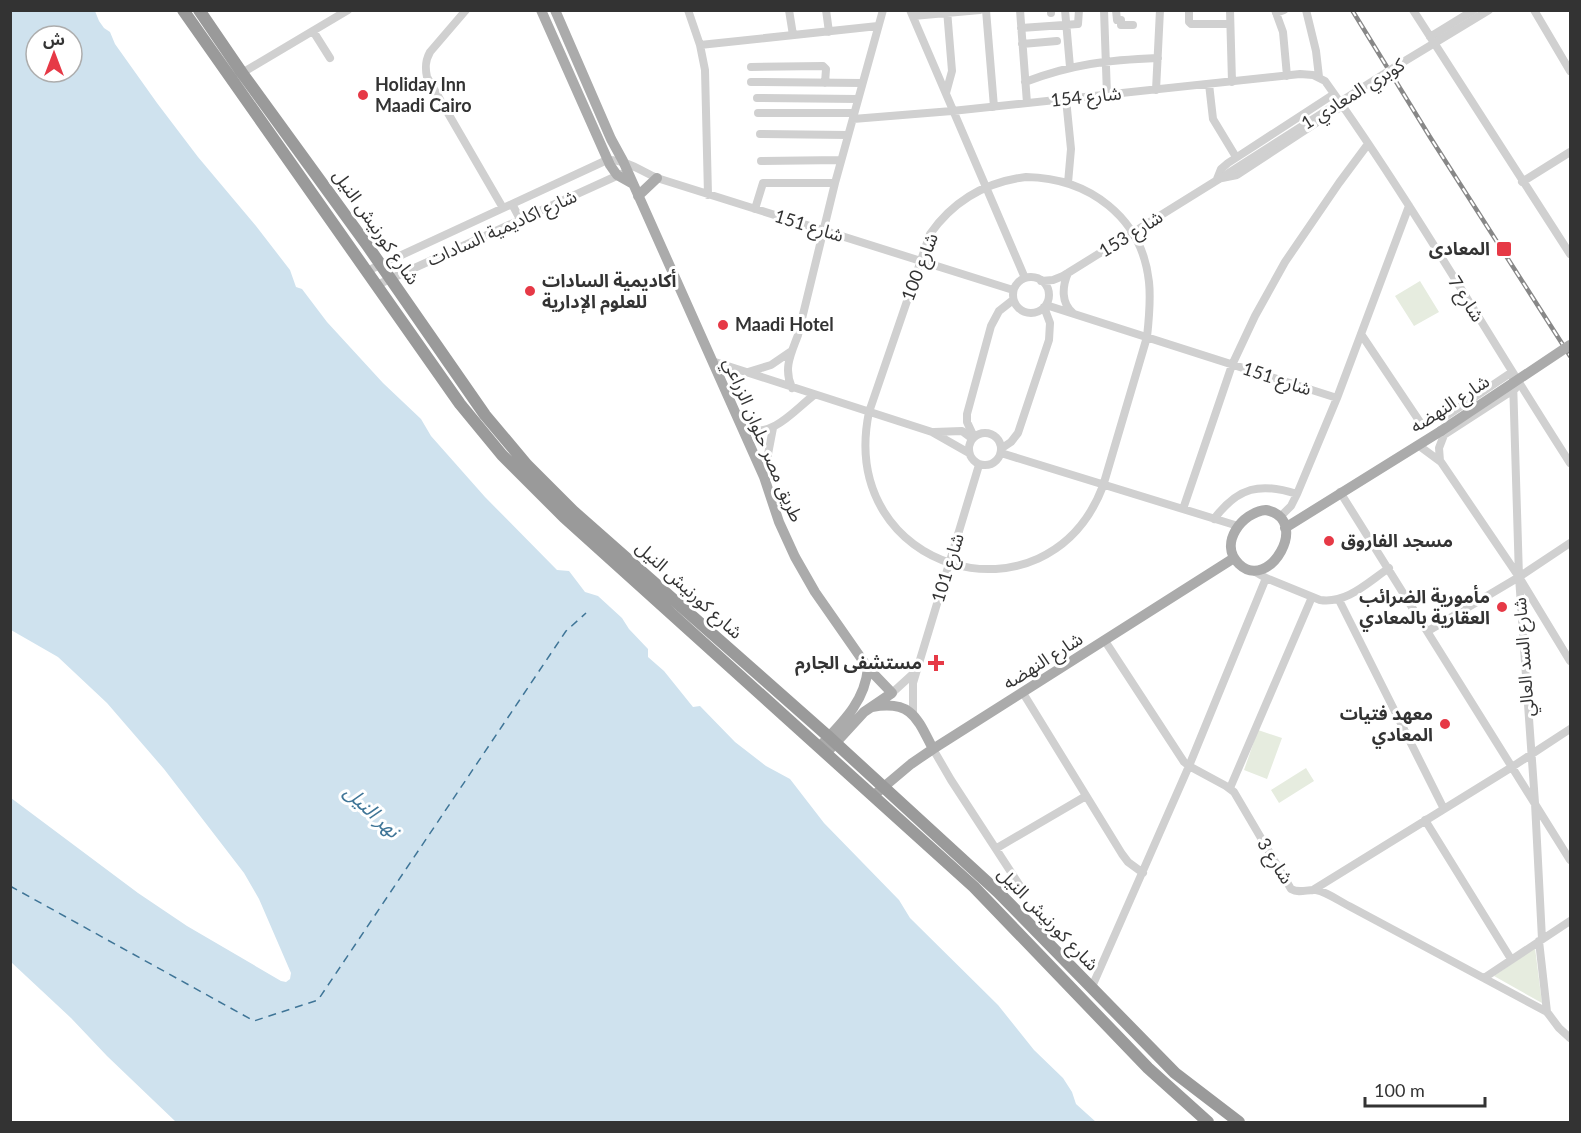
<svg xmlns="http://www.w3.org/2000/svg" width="1581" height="1133" viewBox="0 0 1581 1133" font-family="Lato,'Noto Sans Arabic',sans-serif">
  <rect width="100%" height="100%" fill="#fff"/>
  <!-- green -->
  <path fill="#e6ecdf" d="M 1420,281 L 1439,312 L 1414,326 L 1395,296 Z
    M 1258,730 L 1282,738 L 1267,779 L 1244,770 Z
    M 1306,768 L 1314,781 L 1279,803 L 1271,790 Z
    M 1535,948 L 1542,1003 L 1494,976 Z"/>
  <!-- water -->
  <path fill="#cfe2ee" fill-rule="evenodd" d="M 11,10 L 95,11 L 99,21 L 104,28 L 110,32 L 115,44 L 157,103 L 198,157 L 256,226 L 290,270 L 296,287 L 302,289 L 327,322 L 383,383 L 421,419 L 431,436 L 485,497 L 557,570 L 569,571 L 585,592 L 598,596 L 622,618 L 629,629 L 648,649 L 648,657 L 664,671 L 693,707 L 700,706 L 735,742 L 766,766 L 790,779 L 824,823 L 899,900 L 910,918 L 998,1005 L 1034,1050 L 1063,1078 L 1072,1092 L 1076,1104 L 1096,1122 L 176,1122 L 107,1056 L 71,1018 L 11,962 L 11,798 L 138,893 L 187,926 L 281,981 L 286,982 L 290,979 L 291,973 L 259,899 L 244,873 L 164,769 L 107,703 L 58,657 L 11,630 ZM 36,36 L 72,36 L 72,72 L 36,72 Z"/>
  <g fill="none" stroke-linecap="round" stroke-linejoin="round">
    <!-- ferry -->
    <path stroke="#3f7597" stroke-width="1.5" stroke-dasharray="8 6" stroke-linecap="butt" d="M 10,886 L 254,1021 L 318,1000 L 566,631 L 586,613"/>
    <!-- minor -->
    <path stroke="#d0d0d0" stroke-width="8" d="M 466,10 L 430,52 C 425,61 425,68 427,77 L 503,208
      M 688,10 L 700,45 L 705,70 L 708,195
      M 789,10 L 793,35
      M 826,10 L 829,32
      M 910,10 L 1025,278
      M 986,10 L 994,107
      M 1020,10 L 1027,103
      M 1051,10 L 1051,13
      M 1065,10 L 1070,67
      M 1104,10 L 1107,95
      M 1116,10 L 1117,20 L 1121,20 L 1121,25 L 1133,25
      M 1189,10 L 1189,22 L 1191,24 L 1230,24
      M 1230,10 L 1232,82
      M 1275,10 L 1283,32 L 1287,76
      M 1306,10 L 1316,51 L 1319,77
      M 1413,10 L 1570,254
      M 1534,10 L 1570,71
      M 1276,13 L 1284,10
      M 913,16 L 980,10
      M 1021,28 L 1078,24 L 1079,10
      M 313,31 L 330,58
      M 1430,37 L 1474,10
      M 1022,44 L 1057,41
      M 700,45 L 878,26
      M 751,67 L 823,66 L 826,69 L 825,83
      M 242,73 L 348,10
      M 751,82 L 862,83
      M 1025,82 C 1072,64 1108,60 1158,58
      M 1209,84 L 1213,119 L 1236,157
      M 1156,90 L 1160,10
      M 946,93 L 952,71 L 947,10
      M 1334,94 L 1228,163 L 1221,169 L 1217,179 L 1237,175 L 1342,106
      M 757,98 L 858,99
      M 1066,99 L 1071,149 L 1068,183
      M 758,113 L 854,113
      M 853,119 L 952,111 L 1300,74 L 1313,75 L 1325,81 C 1413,204 1488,336 1570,463
      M 760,134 L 848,135
      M 761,161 L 841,160
      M 1026,177 C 1089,178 1142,217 1149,282 C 1151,301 1149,319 1147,337 L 1103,486 C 1047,632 836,572 869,412 L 930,234 C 954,200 985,182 1026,177 Z
      M 1522,182 L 1570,152
      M 512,204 L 520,219
      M 755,209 L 763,183 L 835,183
      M 367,271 L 607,160 C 625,159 641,171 657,178 L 1013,290
      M 1068,273 C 1062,287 1061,303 1073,313
      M1013 295a18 18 0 1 1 36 0a18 18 0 1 1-36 0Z
      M 1041,281 L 1053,280 L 1063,276 L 1219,179
      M 377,285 L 621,174
      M 1046,305 L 1337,398
      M 1361,334 L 1422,425
      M 712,361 L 932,432 L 969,453
      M 748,372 L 771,365 L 790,352
      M 1513,380 L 1519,577 L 1535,803 L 1542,939
      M 792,388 C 783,368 791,354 798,335 L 835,183 L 883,10
      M 1442,419 L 1512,372
      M 744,431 C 776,435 791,413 814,395
      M 934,432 L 962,431 L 970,437
      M969 449a16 16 0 1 1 32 0a16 16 0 1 1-32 0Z
      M 974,437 L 967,422 L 967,414 L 991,326 L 999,311 L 1013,300
      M 1418,445 L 1441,462 L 1519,577 L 1570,661
      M 1002,448 L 1011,442 L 1018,433 L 1049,340 L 1050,323 L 1044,307
      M 1001,453 L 1238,526
      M 1440,461 L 1439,448 L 1444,435 L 1515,389
      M 764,475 L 773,428
      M 1340,492 L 1570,860
      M 1183,509 L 1232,365 L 1255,316 L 1285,262 L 1339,183 L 1368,144
      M 1281,516 L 1291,506 L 1297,494 L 1337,398 L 1409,206
      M 1214,519 C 1238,487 1260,482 1297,494
      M 1252,570 L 1266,578 L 1320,600 C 1347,604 1368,582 1389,568
      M 1339,600 L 1444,809
      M 1428,631 L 1519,577 L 1570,543
      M 1105,641 L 1184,762 L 1189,766 L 1226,786 L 1234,792 L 1291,889 C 1300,894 1307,889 1316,890 C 1327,892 1339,901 1349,906 L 1547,1012 L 1559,1028 L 1570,1038
      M 892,693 L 915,672
      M 1023,693 L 1122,854 L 1128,862 L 1143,873
      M 913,713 L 913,683 L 979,465
      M 933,749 L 951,780 L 1022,889
      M 1230,788 L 1312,597
      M 1425,820 L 1511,959
      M 997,848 L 1086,796
      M 1313,890 L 1512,767 L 1570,729
      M 1539,941 L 1547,1012
      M 1484,978 L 1570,921
      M 1091,989 L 1189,766 L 1266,578"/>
    <!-- major -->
    <path stroke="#ababab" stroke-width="10" d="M 541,10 L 610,165 L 617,175 L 633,184
      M 555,10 L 611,139 L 623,161 L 764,477 L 779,522 L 795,557 L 815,592 L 868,668 L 892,693 L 864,712 L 830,749
      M 638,196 L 657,178
      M 1266,510 C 1312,519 1269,593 1239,564 C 1218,544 1242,512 1266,510 Z
      M 1285,528 L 1441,431
      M 872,707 C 912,700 917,718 933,749
      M 823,743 C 845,720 865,700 868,668
      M 873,796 L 911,764 L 933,749 L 1234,558"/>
    <!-- highway -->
    <path stroke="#9a9a9a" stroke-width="12" d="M 183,10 L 460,404 L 502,455 L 564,517 L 974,887 L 1148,1068 L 1208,1122
      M 199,10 L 242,73 L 367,245 L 485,415 L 527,465 L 573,511 L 829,737 L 998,892 L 1175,1073 L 1239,1122"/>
    <!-- rail casing -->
    <g stroke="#888" stroke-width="4.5">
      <path id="rail" d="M 1352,10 L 1430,137 L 1570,356"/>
    </g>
    <!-- rail -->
    <use href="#rail" stroke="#fff" stroke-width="2" stroke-dasharray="7" stroke-linecap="butt"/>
    <!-- minor-bridge -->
    <path stroke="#d0d0d0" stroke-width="8" d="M 1219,179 L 1390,70 L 1489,10"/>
    <!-- major-bridge -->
    <path stroke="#ababab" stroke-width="10" d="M 1441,431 L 1570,345"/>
  </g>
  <!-- markers -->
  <g fill="#e63946" stroke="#fff" stroke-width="2">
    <circle cx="363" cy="95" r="6"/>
    <rect x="1496" y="241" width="16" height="16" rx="3"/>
    <circle cx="530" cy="291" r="6"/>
    <circle cx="723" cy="325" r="6"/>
    <circle cx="1329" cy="541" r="6"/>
    <circle cx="1502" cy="607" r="6"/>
    <path d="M933 654h6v6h6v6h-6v6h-6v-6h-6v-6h6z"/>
    <circle cx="1445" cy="724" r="6"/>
  </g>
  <g text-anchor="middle" stroke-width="6" stroke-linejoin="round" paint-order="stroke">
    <!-- poi labels -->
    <g font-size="18" font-weight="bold" fill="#333" stroke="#fff" text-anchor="start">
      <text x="375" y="91">Holiday Inn<tspan x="375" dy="21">Maadi Cairo</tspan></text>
      <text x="1490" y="255" text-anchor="end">المعادى</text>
      <text x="542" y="287">أكاديمية السادات<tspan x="542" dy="21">للعلوم الإدارية</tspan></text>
      <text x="735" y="331">Maadi Hotel</text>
      <text x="1341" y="547">مسجد الفاروق</text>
      <text x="1490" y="603" text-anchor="end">مأمورية الضرائب<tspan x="1490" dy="21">العقارية بالمعادي</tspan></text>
      <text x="922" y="669" text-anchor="end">مستشفى الجارم</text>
      <text x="1433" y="720" text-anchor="end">معهد فتيات<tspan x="1433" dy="21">المعادي</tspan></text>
    </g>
    <!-- street labels -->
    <g font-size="18" fill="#333" stroke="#fff">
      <text transform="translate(1353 94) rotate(-32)" y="6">كوبري المعادي 1</text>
      <text transform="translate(1086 97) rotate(-6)" y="6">شارع 154</text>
      <text transform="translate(809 226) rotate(17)" y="6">شارع 151</text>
      <text transform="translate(376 227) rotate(55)" y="6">شارع كورنيش النيل</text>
      <text transform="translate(502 228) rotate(-24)" y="6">شارع اكاديمية السادات</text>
      <text transform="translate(1131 234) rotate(-32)" y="6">شارع 153</text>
      <text transform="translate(920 267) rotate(-69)" y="6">شارع 100</text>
      <text transform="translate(1466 299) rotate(58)" y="6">شارع 7</text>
      <text transform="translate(1277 379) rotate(18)" y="6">شارع 151</text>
      <text transform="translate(1450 404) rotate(-33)" y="6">شارع النهضه</text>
      <text transform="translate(763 440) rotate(67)" y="6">طريق مصر حلوان الزراعي</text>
      <text transform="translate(948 568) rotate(-73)" y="6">شارع 101</text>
      <text transform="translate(689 590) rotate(42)" y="6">شارع كورنيش النيل</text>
      <text transform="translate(1524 657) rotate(-94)" y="6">شارع السد العالي</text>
      <text transform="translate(1043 661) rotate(-32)" y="6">شارع النهضه</text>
      <text transform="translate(1275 861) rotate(58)" y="6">شارع 3</text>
      <text transform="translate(1048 919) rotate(46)" y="6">شارع كورنيش النيل</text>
    </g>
    <!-- water labels -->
    <g font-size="20" font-style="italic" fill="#3f7597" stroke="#fff">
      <text transform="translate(372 811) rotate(43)" y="7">نهر النيل</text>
    </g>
  </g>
  <!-- border -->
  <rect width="1581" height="1133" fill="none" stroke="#333333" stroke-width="24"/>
  <!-- north arrow -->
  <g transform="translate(54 54)"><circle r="28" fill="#ffffff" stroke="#adadad" stroke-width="1.5"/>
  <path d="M0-4.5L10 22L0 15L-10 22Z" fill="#e63946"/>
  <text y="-9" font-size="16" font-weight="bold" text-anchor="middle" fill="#333333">ش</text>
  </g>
  <!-- scale -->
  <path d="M1365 1097v9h120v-9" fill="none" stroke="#333333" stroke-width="3"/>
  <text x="1374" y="1097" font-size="18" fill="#333333" stroke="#ffffff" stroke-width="4.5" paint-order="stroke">100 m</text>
</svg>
